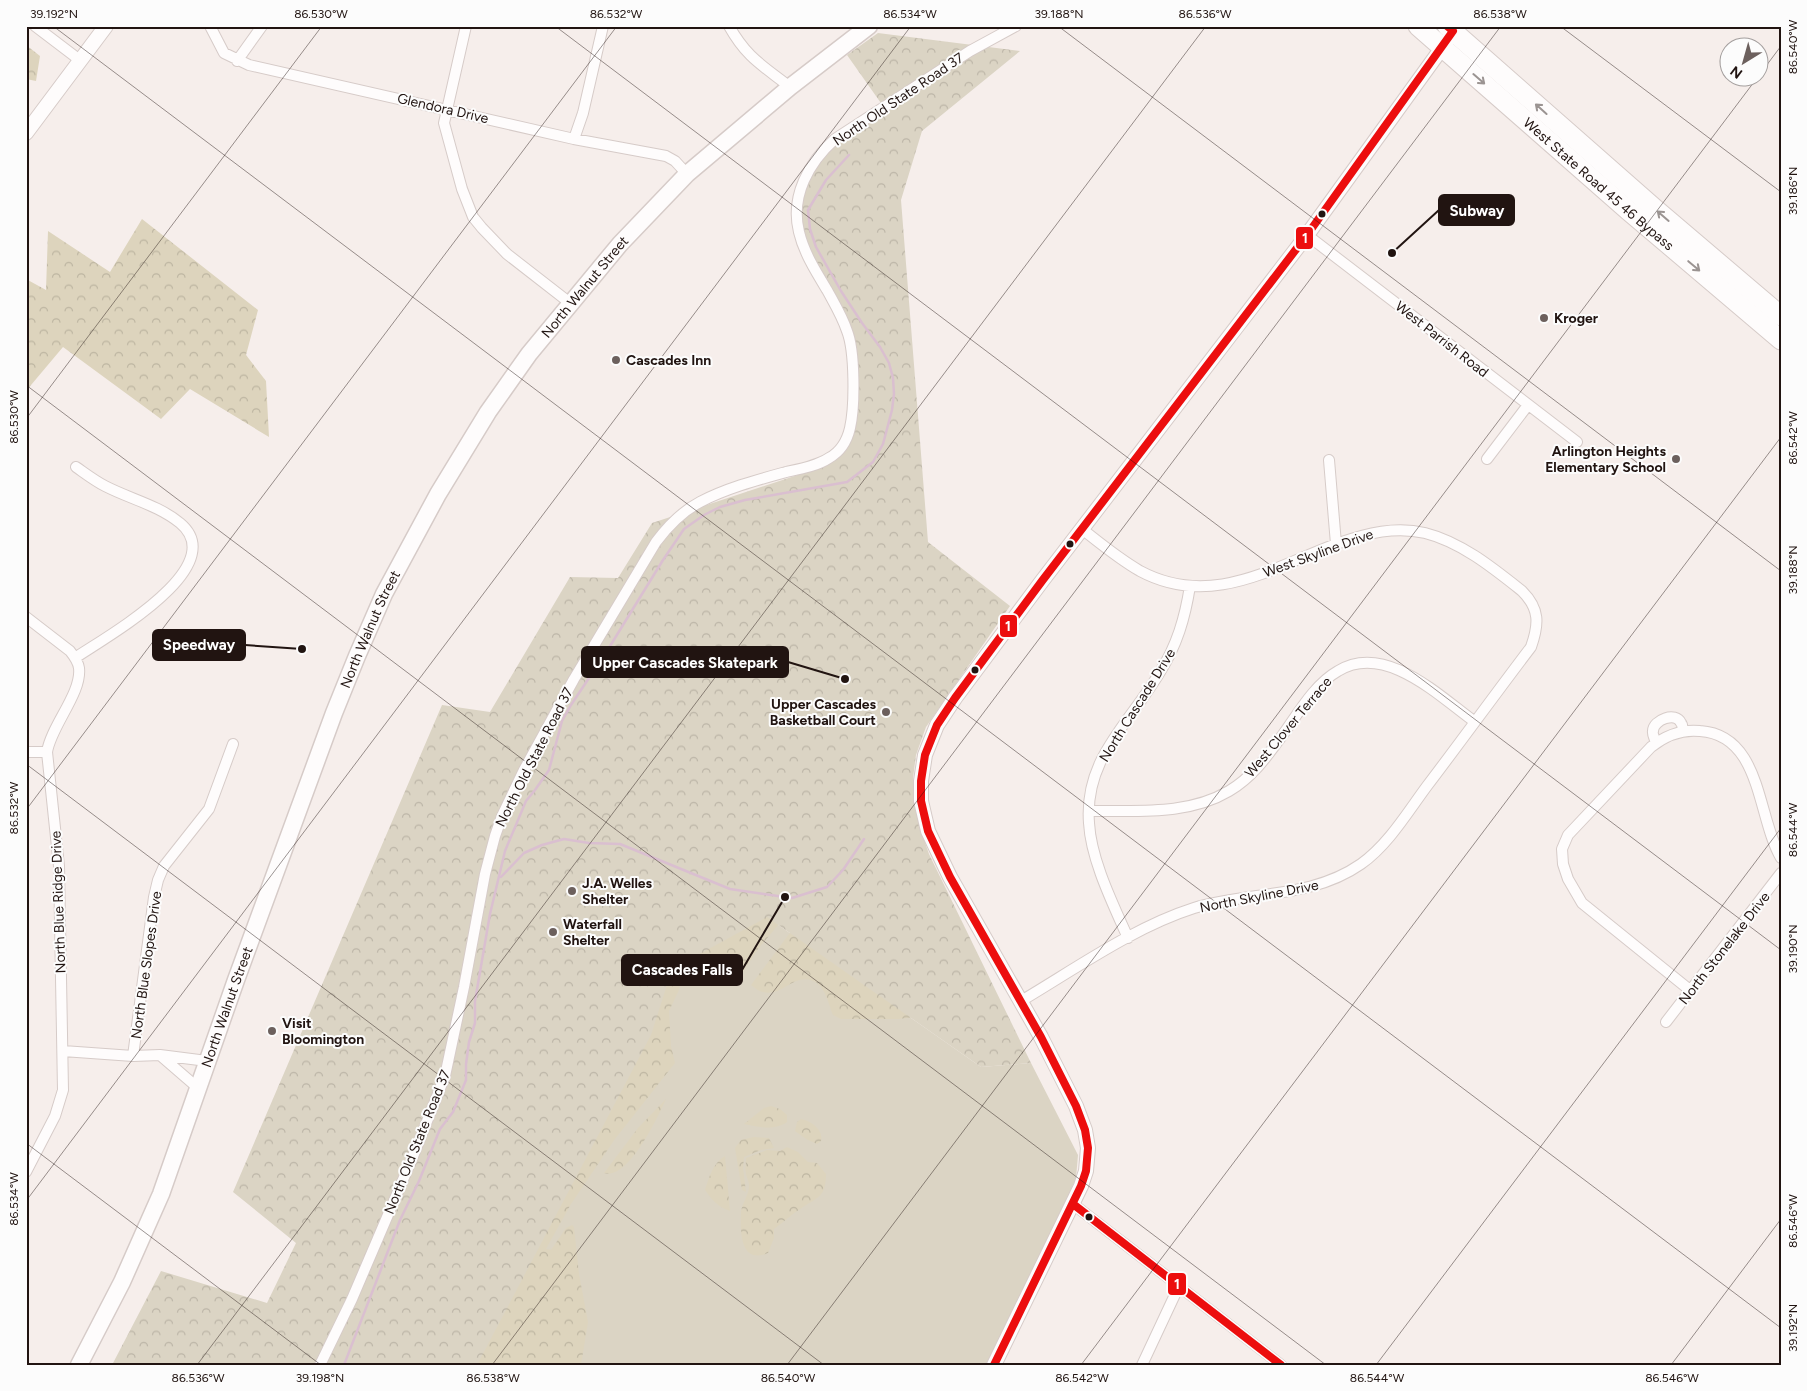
<svg xmlns="http://www.w3.org/2000/svg" width="1807" height="1391" viewBox="0 0 1807 1391" font-family="Figtree,sans-serif">
  <defs>
    <pattern id="forest-crowns" width="20" height="18" patternUnits="userSpaceOnUse" patternTransform="scale(1.25)"><rect width="20" height="18" fill="#ddd4bd"/><path d="M2 6a3 3 0 1 1 6 0M12 15a3 3 0 1 1 6 0" fill="none" stroke="#bdb5a1"/></pattern>
    <pattern id="park-crowns" width="20" height="18" patternUnits="userSpaceOnUse" patternTransform="scale(1.25)"><rect width="20" height="18" fill="#dbd4c4"/><path d="M2 6a3 3 0 1 1 6 0M12 15a3 3 0 1 1 6 0" fill="none" stroke="#bcb5a7"/></pattern>
  </defs>
  <rect width="100%" height="100%" fill="#f6eeeb"/>
  <!-- grass -->
  <path fill="#dbd4c4" d="M 767,917 L 981,1067 L 1031,1063 L 1078,1155 L 1076,1178 L 1065,1204 L 986,1365 L 477,1365 L 672,969 Z"/>
  <!-- forest -->
  <path fill="url(#forest-crowns)" d="M 26,45 L 40,56 L 36,81 L 26,79 Z
    M 142,219 L 258,310 L 246,355 L 266,381 L 269,437 L 190,389 L 161,419 L 63,347 L 26,391 L 26,279 L 46,290 L 48,231 L 110,272 Z
    M 789,912 L 758,949 L 739,978 C 735,978 731,979 727,978 C 705,973 704,962 681,978 L 679,990 L 669,1011 L 671,1046 L 675,1063 L 615,1139 L 571,1204 L 546,1249 L 551,1250 L 566,1228 L 572,1225 L 574,1227 L 579,1274 L 588,1322 L 581,1365 L 445,1365 L 562,956 Z
    M 798,922 L 933,1015 L 898,1019 L 841,1019 L 833,1015 C 829,1005 825,987 815,982 C 791,969 778,1009 751,985 Z
    M 666,1099 C 658,1117 628,1181 604,1173 L 638,1128 Z
    M 771,1106 L 780,1109 L 787,1115 L 787,1122 C 775,1131 758,1127 744,1124 L 764,1108 Z
    M 801,1119 C 811,1121 824,1130 821,1141 L 817,1144 L 806,1139 L 795,1131 L 797,1122 Z
    M 754,1137 L 769,1138 L 774,1148 L 761,1150 L 744,1157 L 743,1168 L 746,1192 L 742,1190 L 735,1148 L 741,1140 Z
    M 787,1147 L 798,1152 L 808,1162 L 817,1163 L 826,1174 C 826,1196 819,1197 803,1207 C 793,1213 784,1222 774,1229 L 774,1238 L 768,1253 C 740,1265 740,1231 741,1212 C 742,1203 749,1195 749,1186 C 749,1182 747,1178 746,1174 C 745,1169 746,1164 746,1158 L 767,1150 L 780,1151 Z
    M 725,1156 L 730,1211 C 718,1207 712,1200 705,1190 C 709,1177 713,1163 725,1156 Z"/>
  <!-- park -->
  <path fill="url(#park-crowns)" d="M 878,33 L 1020,51 L 922,131 L 901,200 L 928,542 L 1010,606 L 926,727 L 916,755 L 913,778 L 914,802 L 920,828 L 929,854 L 1031,1063 L 981,1067 L 767,917 L 672,969 L 651,1035 L 477,1365 L 112,1365 L 161,1271 L 267,1303 L 296,1243 L 233,1192 L 442,705 L 490,712 L 570,577 L 618,578 L 652,523 L 825,466 C 835,461 842,455 848,445 L 855,354 L 851,328 L 812,256 L 804,234 L 800,210 L 803,192 L 821,157 L 883,106 L 847,55 Z"/>
  <g fill="none" stroke-linecap="round" stroke-linejoin="round">
    <!-- stream -->
    <path stroke="#dabfd0" stroke-width="2.5" d="M 501,877 L 524,853 L 542,845 L 564,839 L 589,843 L 620,844 L 730,889 L 792,898 L 827,887 L 843,870 L 864,839
      M 344,1365 L 400,1220 L 419,1181 L 440,1129 L 453,1112 L 466,1080 L 466,1064 L 469,1042 L 475,1023 L 475,1001 L 490,914 L 505,851 L 526,801 L 535,790 L 549,770 L 562,721 L 571,705 L 607,651 L 663,560 L 684,529 L 704,515 L 720,507 L 745,500 L 847,482 L 873,462 L 883,444 L 892,410 L 894,394 L 893,378 L 889,363 L 880,347 L 862,323 L 841,291 L 816,247 L 810,229 L 808,210 L 826,180 L 849,155"/>
    <!-- street casing -->
    <g stroke="#d6cbc8" stroke-width="12">
      <path id="street" d="M 35,26 L 81,61
        M 210,26 L 224,53 L 249,65 L 574,139 L 666,156 L 675,161 L 687,174
        M 466,26 L 444,123 L 462,189 L 473,217 L 482,228 L 507,254 L 570,303
        M 729,26 C 747,58 762,65 790,87
        M 237,61 L 262,26
        M 574,139 L 583,113 L 603,26
        M 1307,235 L 1577,442
        M 1487,459 L 1528,405
        M 1329,460 L 1336,544
        M 26,617 L 70,651 C 74,656 78,661 79,668 C 82,693 51,726 47,752 L 59,866 L 63,1090 L 55,1116 L 26,1172
        M 75,658 C 104,638 233,567 180,523 C 158,505 130,499 105,486 C 95,481 86,474 76,467
        M 1656,743 C 1655,739 1652,734 1653,731 C 1653,720 1676,711 1681,723 C 1683,725 1682,728 1683,731
        M 26,752 L 47,752
        M 1089,811 C 1136,810 1187,816 1229,791 C 1253,777 1268,755 1284,733 C 1299,712 1315,684 1338,671 C 1385,642 1439,696 1475,722
        M 1128,938 C 1113,904 1091,860 1089,823 C 1084,758 1130,723 1160,672 C 1177,645 1185,618 1190,586
        M 1691,991 L 1582,903 L 1568,879 L 1563,864 L 1562,849 L 1568,835 L 1651,747 C 1666,735 1681,729 1700,731 C 1762,735 1757,817 1781,858
        M 1021,1001 C 1075,969 1134,927 1194,908 C 1250,891 1311,899 1361,864 C 1388,845 1407,813 1427,786 C 1462,740 1496,693 1531,647 C 1539,624 1540,609 1522,591 C 1493,568 1461,542 1425,533 C 1396,526 1367,533 1339,543 C 1273,567 1211,609 1140,571 C 1119,559 1101,544 1082,529
        M 1666,1022 L 1781,873
        M 63,1051 L 133,1056 L 160,1055 L 207,1061
        M 133,1056 L 154,897 L 158,880 L 164,866 L 209,809 L 233,744
        M 161,1056 L 198,1088
        M 1073,1204 L 1281,1365
        M 320,1365 L 352,1299 L 414,1154 L 445,1076 L 464,987 L 485,874 L 495,836 L 502,816 L 524,770 L 574,679 L 656,542 C 668,526 683,511 700,502 C 727,488 757,480 786,472 C 800,469 817,466 829,458 C 840,452 847,441 850,428 C 855,406 855,351 847,331 C 842,316 834,303 827,290 C 816,272 804,253 799,232 C 790,196 809,162 835,139 L 970,51 L 1016,26
        M 1142,1365 L 1179,1286"/>
    </g>
    <!-- secondary casing -->
    <g stroke="#d6cbc8" stroke-width="16">
      <path id="secondary" d="M 26,133 L 106,26
        M 994,1365 L 1081,1186 L 1086,1171 L 1088,1148 L 1085,1130 L 1076,1106 L 1041,1037 L 950,877 L 928,831 L 921,801 L 921,781 L 925,755 L 937,725 L 955,698 L 1042,581 L 1307,235 L 1447,41"/>
    </g>
    <!-- primary casing -->
    <g stroke="#d6cbc8" stroke-width="19">
      <g id="primary">
        <path id="s1" d="M 79,1365 L 122,1282 L 161,1194 L 236,980 L 334,713 L 357,656 L 384,594 L 438,494 L 488,412 L 529,354 L 620,244 L 687,174 L 790,87 L 869,26"/>
      </g>
    </g>
    <!-- highway casing -->
    <g stroke="#d6cbc8" stroke-width="21">
      <g id="highway">
        <path id="s2" d="M 1418,26 L 1629,211 L 1781,340"/>
        <path d="M 1447,26 L 1655,209 L 1781,316"/>
      </g>
    </g>
    <!-- street -->
    <use href="#street" stroke="#fefcfc" stroke-width="10"/>
    <!-- secondary -->
    <use href="#secondary" stroke="#fefcfc" stroke-width="14"/>
    <!-- primary -->
    <use href="#primary" stroke="#fefcfc" stroke-width="16"/>
    <!-- highway -->
    <use href="#highway" stroke="#fefcfc" stroke-width="19"/>
    <!-- bus-1 casing -->
    <g stroke="#fcfcfc" stroke-width="11">
      <path id="bus-1" d="M 1073,1204 L 1281,1365
        M 994,1365 L 1081,1186 L 1086,1171 L 1088,1148 L 1085,1130 L 1076,1106 L 1041,1037 L 950,877 L 928,831 L 921,801 L 921,781 L 925,755 L 937,725 L 955,698 L 1042,581 L 1307,235 L 1453,31 L 1447,26"/>
    </g>
    <!-- bus-1 -->
    <use href="#bus-1" stroke="#ec0e0e" stroke-width="8"/>
  </g>
  <!-- one-way arrows -->
  <defs><path id="oneway-shaft" d="M-6 0H5M1.5-3L5.5 0L1.5 3" fill="none" stroke-width="1.6" stroke-linecap="round" stroke-linejoin="round" transform="scale(1.25)"/></defs>
  <g stroke="#9b9492">
    <use href="#oneway-shaft" transform="translate(1479 79) rotate(41)"/>
    <use href="#oneway-shaft" transform="translate(1541 109) rotate(-138)"/>
    <use href="#oneway-shaft" transform="translate(1663 216) rotate(-139)"/>
    <use href="#oneway-shaft" transform="translate(1694 266) rotate(40)"/>
  </g>
  <!-- ticks -->
  <path fill="none" stroke="#211411" stroke-width="1" stroke-opacity="0.45" d="M 53,26 L 1781,1328M 555,26 L 1781,950M 1058,26 L 1781,571M 1560,26 L 1781,192M 26,28 L 27,26M 1760,74 L 1781,46M 26,385 L 1326,1365M 26,419 L 322,26M 26,764 L 824,1365M 26,810 L 617,26M 26,1143 L 321,1365M 26,1201 L 911,26M 197,1365 L 1206,26M 492,1365 L 1501,26M 787,1365 L 1757,78M 1081,1365 L 1781,437M 1376,1365 L 1781,828M 1671,1365 L 1781,1219"/>
  <!-- markers -->
  <g fill="#211411" stroke="#fcfcfc" stroke-width="2">
    <circle cx="1322" cy="214" r="4.5"/>
    <circle cx="1070" cy="544" r="4.5"/>
    <circle cx="975" cy="670" r="4.5"/>
    <circle cx="1089" cy="1217" r="4.5"/>
  </g>
  <g fill="#6c605d" stroke="#fcfcfc" stroke-width="2">
    <circle cx="1544" cy="318" r="5"/>
    <circle cx="616" cy="360" r="5"/>
    <circle cx="1676" cy="459" r="5"/>
    <circle cx="886" cy="712" r="5"/>
    <circle cx="572" cy="891" r="5"/>
    <circle cx="553" cy="932" r="5"/>
    <circle cx="272" cy="1031" r="5"/>
  </g>
  <g text-anchor="middle" stroke-width="4" stroke-linejoin="round" paint-order="stroke">
    <!-- street labels -->
    <g font-size="14" fill="#211411" stroke="#fcfcfc">
      <text transform="translate(898 99) rotate(-34)" y="5">North Old State Road 37</text>
      <text transform="translate(443 108) rotate(13)" y="5">Glendora Drive</text>
      <text dy="5" stroke="none"><textPath href="#s2" startOffset="240">West State Road 45 46 Bypass</textPath></text>
      <text dy="5" stroke="none"><textPath href="#s1" startOffset="1198">North Walnut Street</textPath></text>
      <text transform="translate(1442 339) rotate(38)" y="5">West Parrish Road</text>
      <text transform="translate(1318 553) rotate(-20)" y="5">West Skyline Drive</text>
      <text dy="5" stroke="none"><textPath href="#s1" startOffset="792">North Walnut Street</textPath></text>
      <text transform="translate(1137 705) rotate(-58)" y="5">North Cascade Drive</text>
      <text transform="translate(1288 727) rotate(-50)" y="5">West Clover Terrace</text>
      <text transform="translate(534 757) rotate(-63)" y="5">North Old State Road 37</text>
      <text transform="translate(1259 896) rotate(-11)" y="5">North Skyline Drive</text>
      <text transform="translate(58 902) rotate(-92)" y="5">North Blue Ridge Drive</text>
      <text transform="translate(1724 948) rotate(-52)" y="5">North Stonelake Drive</text>
      <text transform="translate(146 965) rotate(-82)" y="5">North Blue Slopes Drive</text>
      <text dy="5" stroke="none"><textPath href="#s1" startOffset="388">North Walnut Street</textPath></text>
      <text transform="translate(417 1142) rotate(-68)" y="5">North Old State Road 37</text>
    </g>
    <!-- poi labels -->
    <g font-size="14" font-weight="bold" fill="#211411" stroke="#fcfcfc" text-anchor="start">
      <text x="1554" y="323">Kroger</text>
      <text x="626" y="365">Cascades Inn</text>
      <text x="1666" y="456" text-anchor="end">Arlington Heights<tspan x="1666" dy="16">Elementary School</tspan></text>
      <text x="876" y="709" text-anchor="end">Upper Cascades<tspan x="876" dy="16">Basketball Court</tspan></text>
      <text x="582" y="888">J.A. Welles<tspan x="582" dy="16">Shelter</tspan></text>
      <text x="563" y="929">Waterfall<tspan x="563" dy="16">Shelter</tspan></text>
      <text x="282" y="1028">Visit<tspan x="282" dy="16">Bloomington</tspan></text>
    </g>
  </g>
  <!-- callouts -->
  <path fill="none" stroke="#211411" stroke-width="2" d="M1392 253L1439 210M302 649L245 645M845 679L788 662M785 897L742 970"/>
  <g fill="#211411" stroke="#fcfcfc" stroke-width="2">
    <circle cx="1392" cy="253" r="5"/>
    <circle cx="302" cy="649" r="5"/>
    <circle cx="845" cy="679" r="5"/>
    <circle cx="785" cy="897" r="5"/>
  </g>
  <g fill="#211411" stroke="#211411" stroke-width="2">
    <rect x="1439" y="195" width="75" height="30" rx="5"/>
    <rect x="153" y="630" width="92" height="30" rx="5"/>
    <rect x="582" y="647" width="206" height="30" rx="5"/>
    <rect x="622" y="955" width="120" height="30" rx="5"/>
  </g>
  <g font-size="15" text-anchor="middle" font-weight="bold" fill="#fff">
    <text x="1477" y="216">Subway</text>
    <text x="199" y="650">Speedway</text>
    <text x="685" y="668">Upper Cascades Skatepark</text>
    <text x="682" y="975">Cascades Falls</text>
  </g>
  <g stroke="#fcfcfc" stroke-width="2">
    <rect x="1295" y="226" width="19" height="24" rx="5" fill="#ec0e0e"/>
    <rect x="999" y="614" width="19" height="24" rx="5" fill="#ec0e0e"/>
    <rect x="1167" y="1272" width="20" height="24" rx="5" fill="#ec0e0e"/>
  </g>
  <g font-size="14" text-anchor="middle" font-weight="bold" fill="#fff">
    <text x="1305" y="243">1</text>
    <text x="1008" y="631">1</text>
    <text x="1177" y="1289">1</text>
  </g>
  <!-- border -->
  <rect width="1807" height="1391" fill="none" stroke="#fcfcfc" stroke-width="55"/>
  <!-- north arrow -->
  <g transform="translate(1744 62) rotate(217)"><circle r="24" fill="#fcfcfc" stroke="#a49f9e"/>
  <path d="M0-4L9 19L0 12L-9 19Z" fill="#6c605d"/>
  <text y="-8" font-size="14" font-weight="bold" text-anchor="middle" fill="#211411">N</text>
  </g>
  <rect x="28" y="28" width="1752" height="1336" fill="none" stroke="#211411" stroke-width="2"/>
  <g font-size="12" text-anchor="middle" fill="#211411">
    <text x="54" y="18">39.192°N</text>
    <text x="321" y="18">86.530°W</text>
    <text x="616" y="18">86.532°W</text>
    <text x="910" y="18">86.534°W</text>
    <text x="1059" y="18">39.188°N</text>
    <text x="1205" y="18">86.536°W</text>
    <text x="1500" y="18">86.538°W</text>
    <text transform="translate(1793 47) rotate(-90)" y="4">86.540°W</text>
    <text transform="translate(1793 191) rotate(-90)" y="4">39.186°N</text>
    <text transform="translate(14 417) rotate(-90)" y="4">86.530°W</text>
    <text transform="translate(1793 438) rotate(-90)" y="4">86.542°W</text>
    <text transform="translate(1793 570) rotate(-90)" y="4">39.188°N</text>
    <text transform="translate(14 808) rotate(-90)" y="4">86.532°W</text>
    <text transform="translate(1793 830) rotate(-90)" y="4">86.544°W</text>
    <text transform="translate(1793 949) rotate(-90)" y="4">39.190°N</text>
    <text transform="translate(14 1199) rotate(-90)" y="4">86.534°W</text>
    <text transform="translate(1793 1221) rotate(-90)" y="4">86.546°W</text>
    <text transform="translate(1793 1328) rotate(-90)" y="4">39.192°N</text>
    <text x="198" y="1382">86.536°W</text>
    <text x="320" y="1382">39.198°N</text>
    <text x="493" y="1382">86.538°W</text>
    <text x="788" y="1382">86.540°W</text>
    <text x="1082" y="1382">86.542°W</text>
    <text x="1377" y="1382">86.544°W</text>
    <text x="1672" y="1382">86.546°W</text>
  </g>
</svg>
